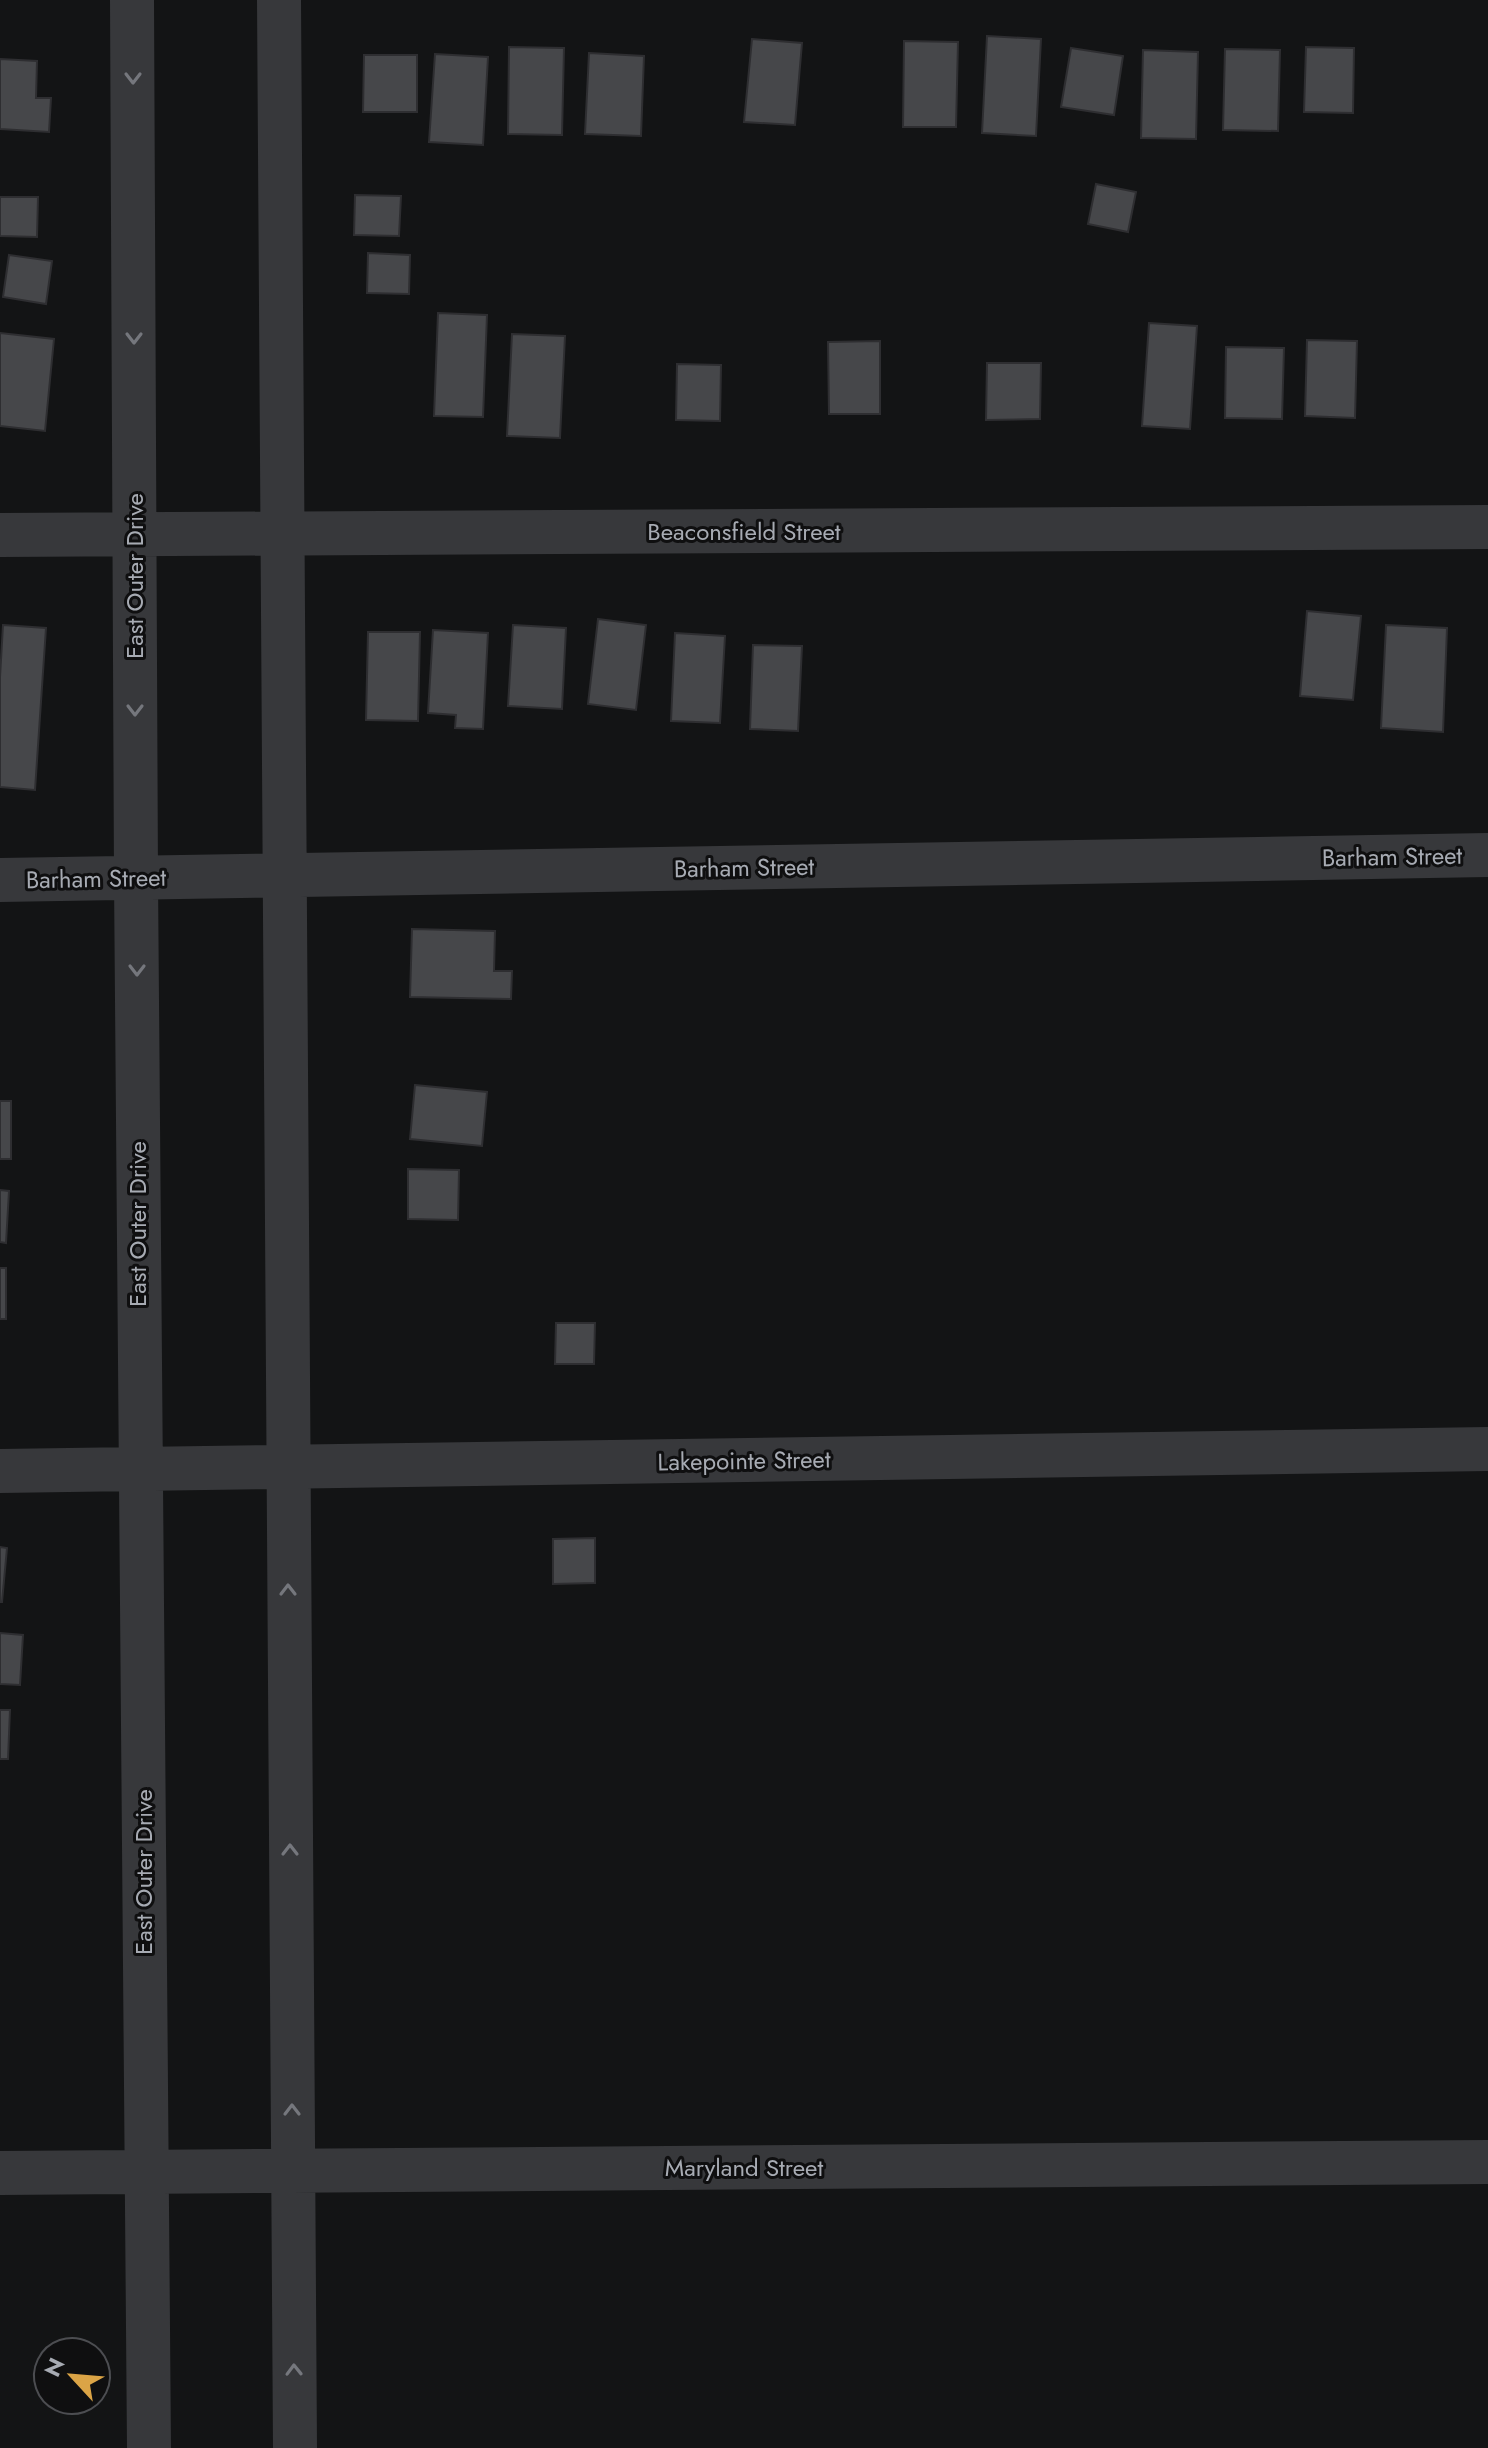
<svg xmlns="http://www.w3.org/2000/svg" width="1488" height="2448" viewBox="0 0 1488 2448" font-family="Jost,sans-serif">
  <rect width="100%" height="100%" fill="#131415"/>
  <!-- building -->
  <path fill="#46474a" stroke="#2e2e31" stroke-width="2" d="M 987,36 L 1041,39 L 1036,136 L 982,133 Z
    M 752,39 L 802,43 L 795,125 L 744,122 Z
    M 904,41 L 958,42 L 956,127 L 903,127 Z
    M 509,47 L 564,48 L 562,135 L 508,134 Z
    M 1306,47 L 1354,48 L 1353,113 L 1304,112 Z
    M 1071,48 L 1123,56 L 1114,115 L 1061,107 Z
    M 1225,49 L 1280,50 L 1278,131 L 1223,130 Z
    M 1143,50 L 1198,52 L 1196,139 L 1141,138 Z
    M 589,53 L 644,56 L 641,136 L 585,134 Z
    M 435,54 L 488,57 L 483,145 L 429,142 Z
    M 364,55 L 417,55 L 417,112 L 363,112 Z
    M 0,59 L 37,61 L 36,98 L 51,98 L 49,132 L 0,129 Z
    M 1096,184 L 1136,192 L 1128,232 L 1088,224 Z
    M 355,195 L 401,196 L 399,236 L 354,235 Z
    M 0,197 L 38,197 L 37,237 L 0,236 Z
    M 368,253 L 410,255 L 409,294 L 367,293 Z
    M 9,255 L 52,261 L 46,304 L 3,297 Z
    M 438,313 L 487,315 L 483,417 L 434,416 Z
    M 1149,323 L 1197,326 L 1190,429 L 1142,426 Z
    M 0,333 L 54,339 L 45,431 L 0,426 Z
    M 512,334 L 565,336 L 560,438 L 507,436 Z
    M 1307,340 L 1357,341 L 1355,418 L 1305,416 Z
    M 880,341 L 880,414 L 829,414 L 828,342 Z
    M 1226,347 L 1284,348 L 1282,419 L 1225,418 Z
    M 987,363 L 1041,363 L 1040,419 L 986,420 Z
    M 677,364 L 721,365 L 720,421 L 676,420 Z
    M 1307,611 L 1361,616 L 1353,700 L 1300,696 Z
    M 598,619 L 646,625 L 636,710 L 588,704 Z
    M 3,625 L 46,628 L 35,790 L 0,787 L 0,677 Z
    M 513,625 L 566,628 L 562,709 L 508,706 Z
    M 1386,625 L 1447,628 L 1443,732 L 1381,728 Z
    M 433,630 L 488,633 L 483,729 L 455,728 L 456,715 L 428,713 Z
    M 368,632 L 420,632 L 418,721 L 366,720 Z
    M 675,633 L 725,636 L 720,723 L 671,721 Z
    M 753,645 L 802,646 L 798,731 L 750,729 Z
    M 412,929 L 495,931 L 494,971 L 512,971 L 511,999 L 410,997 Z
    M 415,1085 L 487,1092 L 482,1146 L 410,1139 Z
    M 0,1101 L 11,1101 L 11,1159 L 0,1159 Z
    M 408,1169 L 459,1170 L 458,1220 L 408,1219 Z
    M 0,1190 L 9,1191 L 6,1243 L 0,1242 Z
    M 0,1268 L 6,1268 L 6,1319 L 0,1319 Z
    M 556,1323 L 595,1323 L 594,1364 L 555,1364 Z
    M 595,1538 L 595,1583 L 553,1584 L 553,1539 Z
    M 0,1547 L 7,1548 L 2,1602 L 0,1602 Z
    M 0,1633 L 23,1635 L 20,1685 L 0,1684 Z
    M 0,1710 L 10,1710 L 8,1759 L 0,1759 Z"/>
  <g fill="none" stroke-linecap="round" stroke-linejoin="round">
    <!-- minor -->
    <path stroke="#37383b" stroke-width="44" d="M 132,0 L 136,879 L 149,2448
      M 279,0 L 295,2448
      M 0,535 L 1488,527
      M 0,880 L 1488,855
      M 0,1471 L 1488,1449
      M 0,2173 L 1488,2162"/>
  </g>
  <!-- one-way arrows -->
  <defs><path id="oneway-chevron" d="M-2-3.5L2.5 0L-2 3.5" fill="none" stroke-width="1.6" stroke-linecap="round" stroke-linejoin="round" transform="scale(2)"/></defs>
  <g stroke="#75777d">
    <use href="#oneway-chevron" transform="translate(133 78) rotate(90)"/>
    <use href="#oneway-chevron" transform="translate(134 338) rotate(90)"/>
    <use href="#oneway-chevron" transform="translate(135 710) rotate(90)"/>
    <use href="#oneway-chevron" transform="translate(137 970) rotate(90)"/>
    <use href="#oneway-chevron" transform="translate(288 1590) rotate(-90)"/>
    <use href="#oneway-chevron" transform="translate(290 1850) rotate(-90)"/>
    <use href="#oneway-chevron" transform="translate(292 2110) rotate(-90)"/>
    <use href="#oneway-chevron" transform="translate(294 2370) rotate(-91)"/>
  </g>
  <g text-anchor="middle" stroke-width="6" stroke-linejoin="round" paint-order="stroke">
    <!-- street labels -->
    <g font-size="24" fill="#a7abb3" stroke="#0f0f10">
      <text x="744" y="540">Beaconsfield Street</text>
      <text transform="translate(135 576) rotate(-90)" y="8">East Outer Drive</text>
      <text transform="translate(1392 857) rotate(-1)" y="8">Barham Street</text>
      <text transform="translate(744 868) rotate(-1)" y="8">Barham Street</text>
      <text transform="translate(96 879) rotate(-1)" y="8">Barham Street</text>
      <text transform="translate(138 1224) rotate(-90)" y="8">East Outer Drive</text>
      <text transform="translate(744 1461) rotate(-1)" y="8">Lakepointe Street</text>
      <text transform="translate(144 1872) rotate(-90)" y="8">East Outer Drive</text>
      <text x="744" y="2176">Maryland Street</text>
    </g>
  </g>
  <!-- north arrow -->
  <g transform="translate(72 2376) rotate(296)"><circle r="38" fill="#0f0f10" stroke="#4c4d51" stroke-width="2"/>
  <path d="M0-6L14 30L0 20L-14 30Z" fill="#dba446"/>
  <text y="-12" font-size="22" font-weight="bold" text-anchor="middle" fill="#a7abb3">N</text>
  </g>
</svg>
